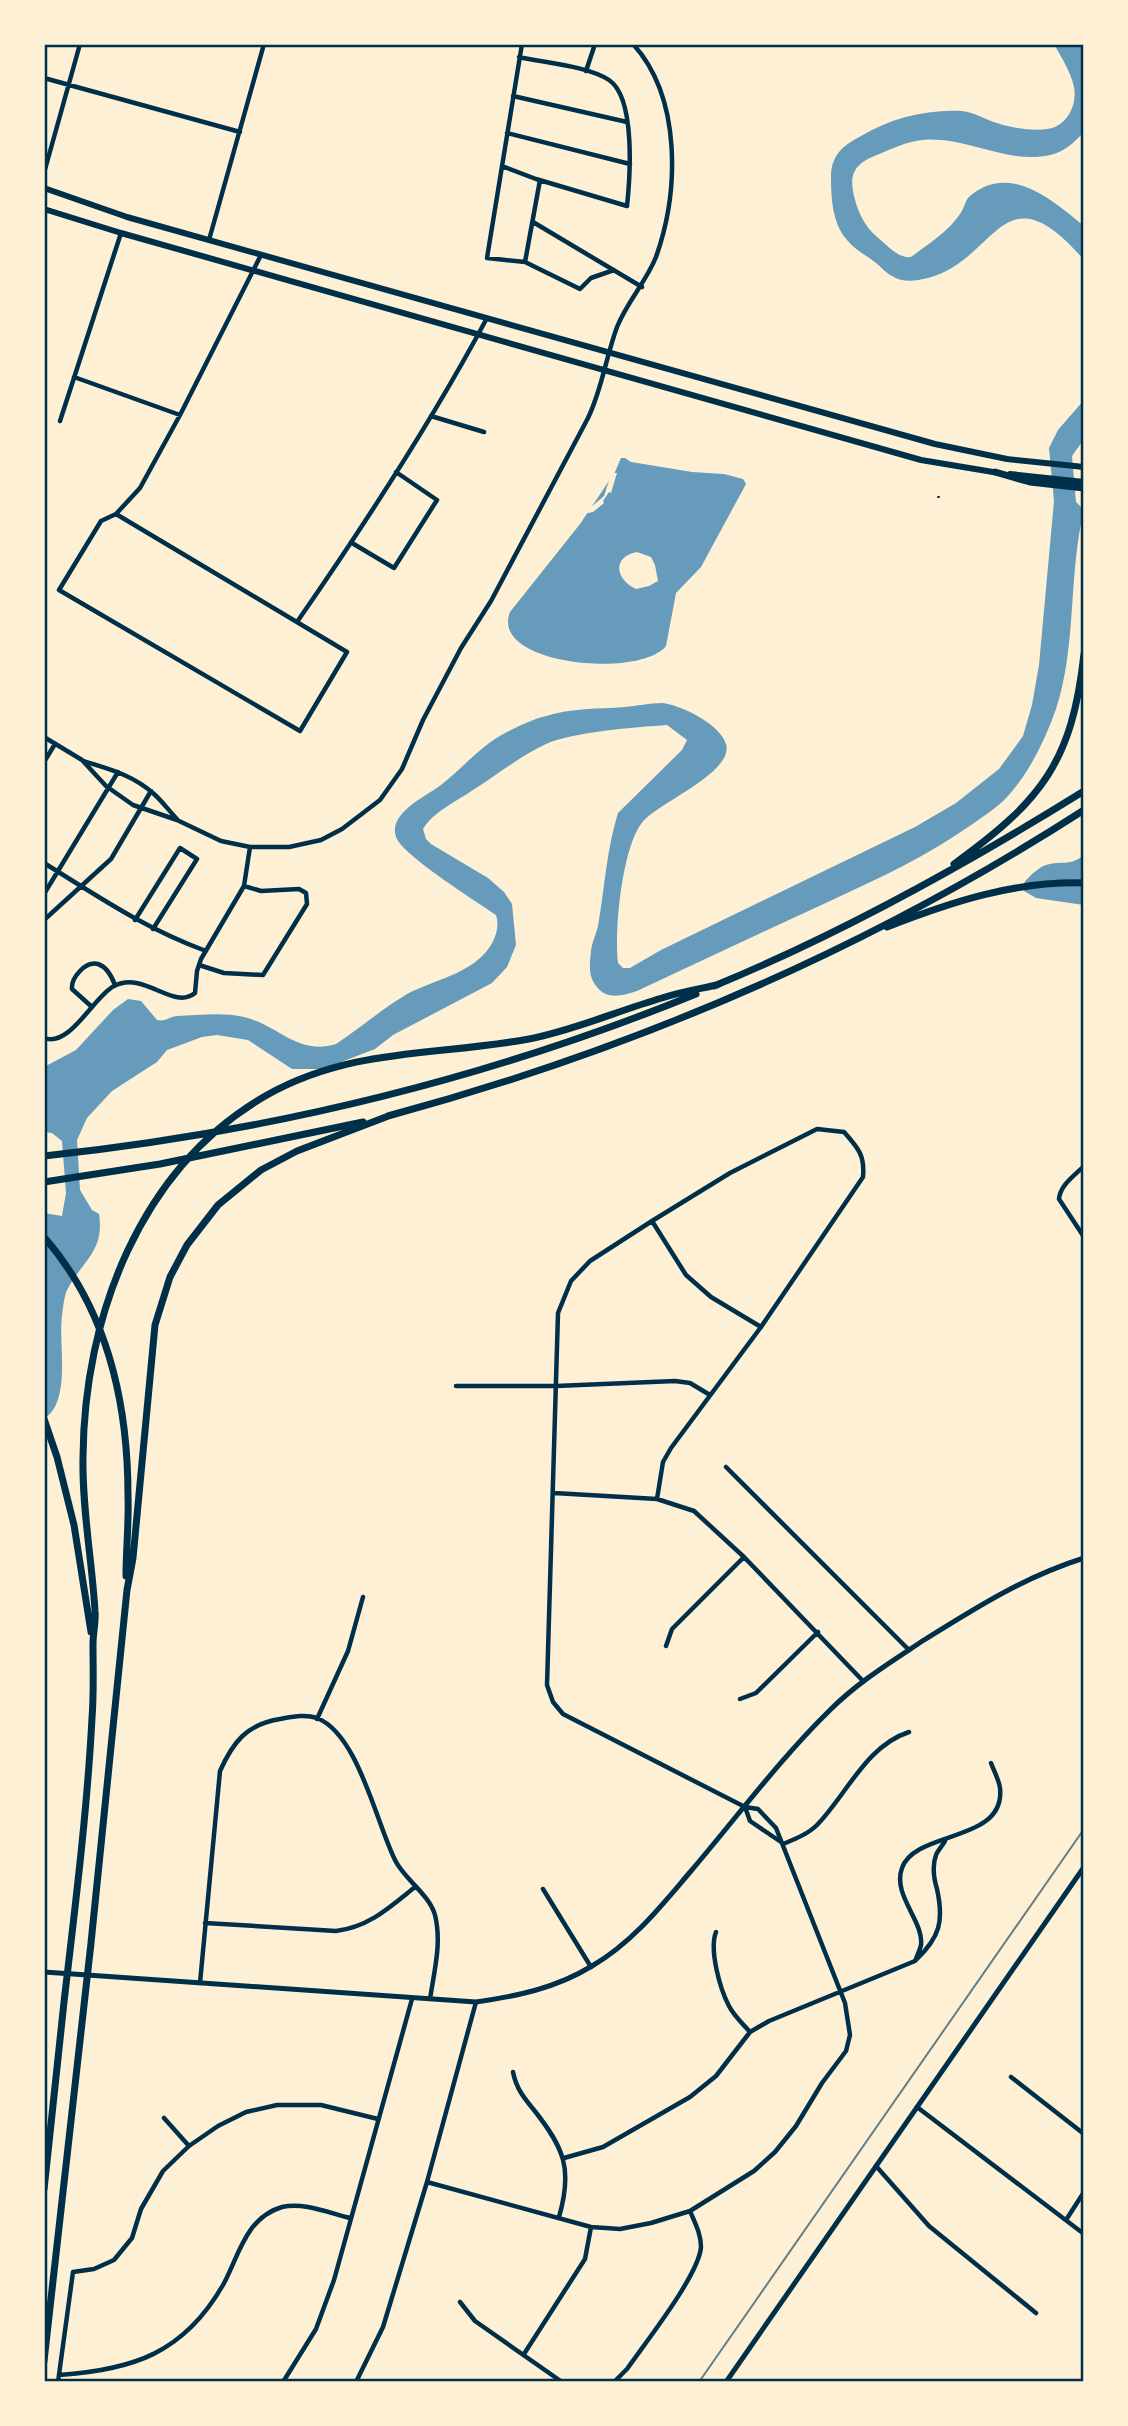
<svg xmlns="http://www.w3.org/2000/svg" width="1128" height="2426" viewBox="0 0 1128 2426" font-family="'Source Serif 4',serif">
  <rect width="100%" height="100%" fill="#fdf0d5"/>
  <!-- water -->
  <path fill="#669bbc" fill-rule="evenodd" d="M 1054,44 L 1082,44 L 1084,48 L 1084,132 C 1074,142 1065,152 1050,155 C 1008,165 965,136 923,140 C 908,141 891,149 877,155 C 854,164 848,174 855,200 C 859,214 865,226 876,236 C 886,244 898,259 911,257 C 927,245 949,231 960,214 C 964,209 965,200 970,196 C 1010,162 1053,201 1084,226 L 1084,260 C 1002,165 998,260 928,278 C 915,281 903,283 892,276 C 886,273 881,267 876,263 C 866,255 855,250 847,240 C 832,223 831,197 831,175 C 832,154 844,145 861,136 C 891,118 927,109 962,111 C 974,112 986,120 997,123 C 1011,128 1041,133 1055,127 C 1070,120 1077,102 1074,87 C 1071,72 1061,57 1054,44 Z
    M 1084,400 L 1084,439 L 1072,456 L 1076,502 L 1084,510 C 1068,575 1077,645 1056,709 C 1045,740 1030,772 1007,797 C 998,807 985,815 974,823 C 929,855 880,878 830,901 C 765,931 701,961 637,991 C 621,996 605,1001 594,983 C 588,974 590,961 591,951 C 592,941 598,931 599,920 C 605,884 607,848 618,813 L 682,750 L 687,740 L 667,725 C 635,727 573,732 546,744 C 520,756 497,775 473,790 C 457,801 433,812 423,829 L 426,839 L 431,844 L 488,878 L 504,892 L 512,904 L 516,945 L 507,967 L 492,983 L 393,1035 L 375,1049 L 323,1069 L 292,1069 L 248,1040 L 217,1035 L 202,1037 L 167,1050 L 157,1062 L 112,1091 L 87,1118 L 77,1140 L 80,1190 L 92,1210 L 99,1214 C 105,1251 82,1261 67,1290 C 64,1297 63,1308 62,1316 C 58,1344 72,1401 44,1419 L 44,1213 L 62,1216 L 66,1193 L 62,1141 L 52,1133 L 44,1132 L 44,1067 L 76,1050 L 113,1010 L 128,999 L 141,1001 L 157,1020 C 165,1022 169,1017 177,1016 C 198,1015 224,1012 244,1017 C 278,1025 298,1056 336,1044 C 360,1028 382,1009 407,994 C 430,982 462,975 480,958 C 492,948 501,930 496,915 C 476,901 402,855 396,837 C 388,813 425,797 441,785 C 463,768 481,745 507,732 C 519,726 533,719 546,716 C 571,708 598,709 625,707 C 636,706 650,703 662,703 C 681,705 720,724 726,744 C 735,773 654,804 641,824 C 622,850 614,931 618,963 L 623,968 L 630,968 L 661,950 L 915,827 L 956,803 L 999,769 L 1023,736 L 1032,705 L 1039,665 L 1054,501 L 1049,448 L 1058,430 Z
    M 621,458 L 625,458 L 631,462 L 692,472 L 724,474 L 743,479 L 746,484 L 701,567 L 676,593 L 666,646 C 640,679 489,665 510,612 L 580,524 L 615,472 ZM 637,552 L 651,557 L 655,565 L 658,581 L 649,586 L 636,589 C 615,579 612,557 637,552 Z
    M 1084,855 L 1084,905 L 1036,898 L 1024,891 L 1024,883 C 1029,876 1038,868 1046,865 C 1062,860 1069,867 1084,855 Z"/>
  <!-- pier -->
  <path fill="#fdf0d5" d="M 613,468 L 614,473 L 617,473 L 611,493 L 609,492 L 603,501 L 604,503 L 593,512 L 583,514 L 604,496 Z"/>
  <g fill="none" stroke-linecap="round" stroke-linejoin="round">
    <!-- service -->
    <path stroke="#003049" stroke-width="2" d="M 938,497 L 939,497"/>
    <!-- minor -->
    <path stroke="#003049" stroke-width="4.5" d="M 522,44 L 487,258 L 525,262 L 580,289 L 591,278 L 614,270
      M 586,71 L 595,44
      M 44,78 L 240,132
      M 513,96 L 627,122
      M 507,133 L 630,164
      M 502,166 L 536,179 L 627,206 C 630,178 636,98 609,80 C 587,66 546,63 519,57
      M 44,173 L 80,44
      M 533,222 L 642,287
      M 209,240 L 264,44
      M 525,262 L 540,180
      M 74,377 L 180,415
      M 431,416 L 484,432
      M 60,421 L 121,233
      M 116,514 L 347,652 L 300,731 L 59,590 L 101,521 L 116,514 L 140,488 L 180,415 L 261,255
      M 352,543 L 394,568 L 437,500 L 396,472
      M 297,622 C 365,524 431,423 487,318
      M 44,737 L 82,760 L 106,786 L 133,805 L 177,820 L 221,841 L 250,847 L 289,847 L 321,840 L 342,829 L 380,800 L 402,769 L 423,720 L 461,648 L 491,601 L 588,418 C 602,389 606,357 617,327 C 627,302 646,282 656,257 C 679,192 682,98 633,44
      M 83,761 C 109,769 133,775 154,794 C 163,802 169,811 177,819
      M 44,762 L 55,744
      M 44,863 C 99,897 144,928 206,951
      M 44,894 L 118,772
      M 44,920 L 111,859 L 151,791
      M 135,920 L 180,848 L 197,859 L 153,929
      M 199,965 L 224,973 L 263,975 L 307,904 L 306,893 L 299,889 L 261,891 L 244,886
      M 92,1007 L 72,989 C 71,978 85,961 98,964 C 107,967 112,977 115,985
      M 44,1038 C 70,1048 94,996 114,986 C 144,970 173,1011 195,993 L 197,971 L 201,959 L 244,886 L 250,847
      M 1084,1166 C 1075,1175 1060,1185 1059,1199 L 1084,1237
      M 652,1221 L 686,1275 L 711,1297 L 761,1327
      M 456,1386 L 556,1386 L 675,1381 L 690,1383 L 710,1395
      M 726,1467 L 909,1650
      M 554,1493 L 657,1499 L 694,1511 L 744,1557 L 863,1681
      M 666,1646 L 672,1629 L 744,1557
      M 740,1699 L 756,1693 L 818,1632
      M 317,1719 L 348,1651 L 363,1597
      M 745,1807 L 750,1821 L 781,1842
      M 783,1844 C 795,1839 808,1834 817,1825 C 847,1794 866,1746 909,1732
      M 543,1889 L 591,1967
      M 205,1923 L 336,1931 C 369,1927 390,1907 415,1887
      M 716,1932 C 709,1950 720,1989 729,2006 C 734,2016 743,2024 750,2032
      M 916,1960 C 940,1937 944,1921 937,1889 C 934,1879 932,1866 936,1855 C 938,1850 943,1845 945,1841
      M 200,1983 L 220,1771 C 233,1742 247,1724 280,1719 C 292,1717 305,1714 317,1718 C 358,1734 376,1822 395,1860 C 404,1879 429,1894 435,1915 C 442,1943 434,1972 430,1999
      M 513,2072 C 516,2088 524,2098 534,2110 C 564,2148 573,2169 559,2217
      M 1011,2077 L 1084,2134
      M 917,2107 L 1084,2234
      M 164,2118 L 189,2146
      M 564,2158 L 603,2147 L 690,2097 L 716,2076 L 750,2032 L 769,2021 L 915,1961 C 917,1956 920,1950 921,1945 C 924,1921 892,1895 902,1868 C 915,1830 1006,1843 1000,1788 C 999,1780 994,1771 991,1763
      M 876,2166 L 929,2226 L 1036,2313
      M 427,2182 L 591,2227 L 620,2229 L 651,2223 L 690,2211 L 754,2171 L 775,2152 L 796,2126 L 822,2083 L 846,2051 L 850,2035 L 845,2003 L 776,1828 L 758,1809 L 745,1807 L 563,1714 L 553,1702 L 547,1685 L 558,1313 L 571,1281 L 590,1261 L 652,1221 L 730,1173 L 817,1129 L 844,1132 C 858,1148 865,1155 863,1177 L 761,1327 L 671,1448 L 663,1462 L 657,1499
      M 1066,2220 L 1084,2192
      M 460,2302 L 475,2321 L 562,2382
      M 524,2354 L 585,2259 L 591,2227
      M 59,2375 C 133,2370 184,2353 223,2285 C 239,2256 245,2218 282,2207 C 304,2202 329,2213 350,2218
      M 58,2382 L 73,2272 L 94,2269 L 114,2260 L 132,2238 L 141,2209 L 163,2171 L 189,2146 L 218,2126 L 246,2112 L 277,2105 L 321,2105 L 378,2119
      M 283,2382 L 316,2329 L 334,2280 L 412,1999
      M 356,2382 L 383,2327 L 427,2182 L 476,2002
      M 614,2382 L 627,2369 C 645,2343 699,2275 701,2247 C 701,2234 695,2223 690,2211"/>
    <!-- secondary -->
    <path stroke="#003049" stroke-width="5" d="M 44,1972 L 476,2002 C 518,1996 556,1988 592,1966 C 633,1942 661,1906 691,1871 C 737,1817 780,1759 830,1710 C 858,1682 891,1662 924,1640 C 977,1607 1024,1577 1084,1558
      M 726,2382 L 1084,1867"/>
    <!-- primary -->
    <path stroke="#003049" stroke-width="6" d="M 44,188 L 127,217 L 935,444 L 1007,459 L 1084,467
      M 44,209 L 121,233 L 921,460 L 999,473
      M 1010,474 L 1084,482"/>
    <!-- motorway -->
    <path stroke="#003049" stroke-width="7" d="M 995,472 L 1030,482 L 1084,488
      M 954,864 C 1041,801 1072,763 1084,654
      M 887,927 C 951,902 1014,881 1084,883
      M 714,986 C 843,933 965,865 1084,791
      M 388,1116 C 636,1049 868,949 1084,810
      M 44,1156 C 270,1132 485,1080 696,994
      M 44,1182 L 160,1164 L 363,1122
      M 44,1237 C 107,1309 128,1402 128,1496 C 129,1522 126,1549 126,1576
      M 44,1419 L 57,1457 L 74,1525 L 91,1632
      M 44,2189 C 51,2127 57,2065 64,2002 C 75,1908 87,1813 92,1718 C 94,1693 93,1669 93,1644 C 93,1633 96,1622 95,1611 C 92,1560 82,1509 83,1457 C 84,1317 140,1167 267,1095 C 353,1047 437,1056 529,1039 C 575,1030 617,1011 662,998 C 680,992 699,989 717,985
      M 44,2361 L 91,1943 L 127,1590 L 133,1558 L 155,1325 L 170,1277 L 187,1245 L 218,1205 L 261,1170 L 297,1151 L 391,1115"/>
    <!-- rail -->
    <path stroke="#657d81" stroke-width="2" d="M 699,2382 L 1084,1829"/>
  </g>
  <!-- border -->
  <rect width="1128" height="2426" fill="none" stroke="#fdf0d5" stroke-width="91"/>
  <rect x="46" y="46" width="1036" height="2334" fill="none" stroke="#003049" stroke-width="2.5"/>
</svg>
